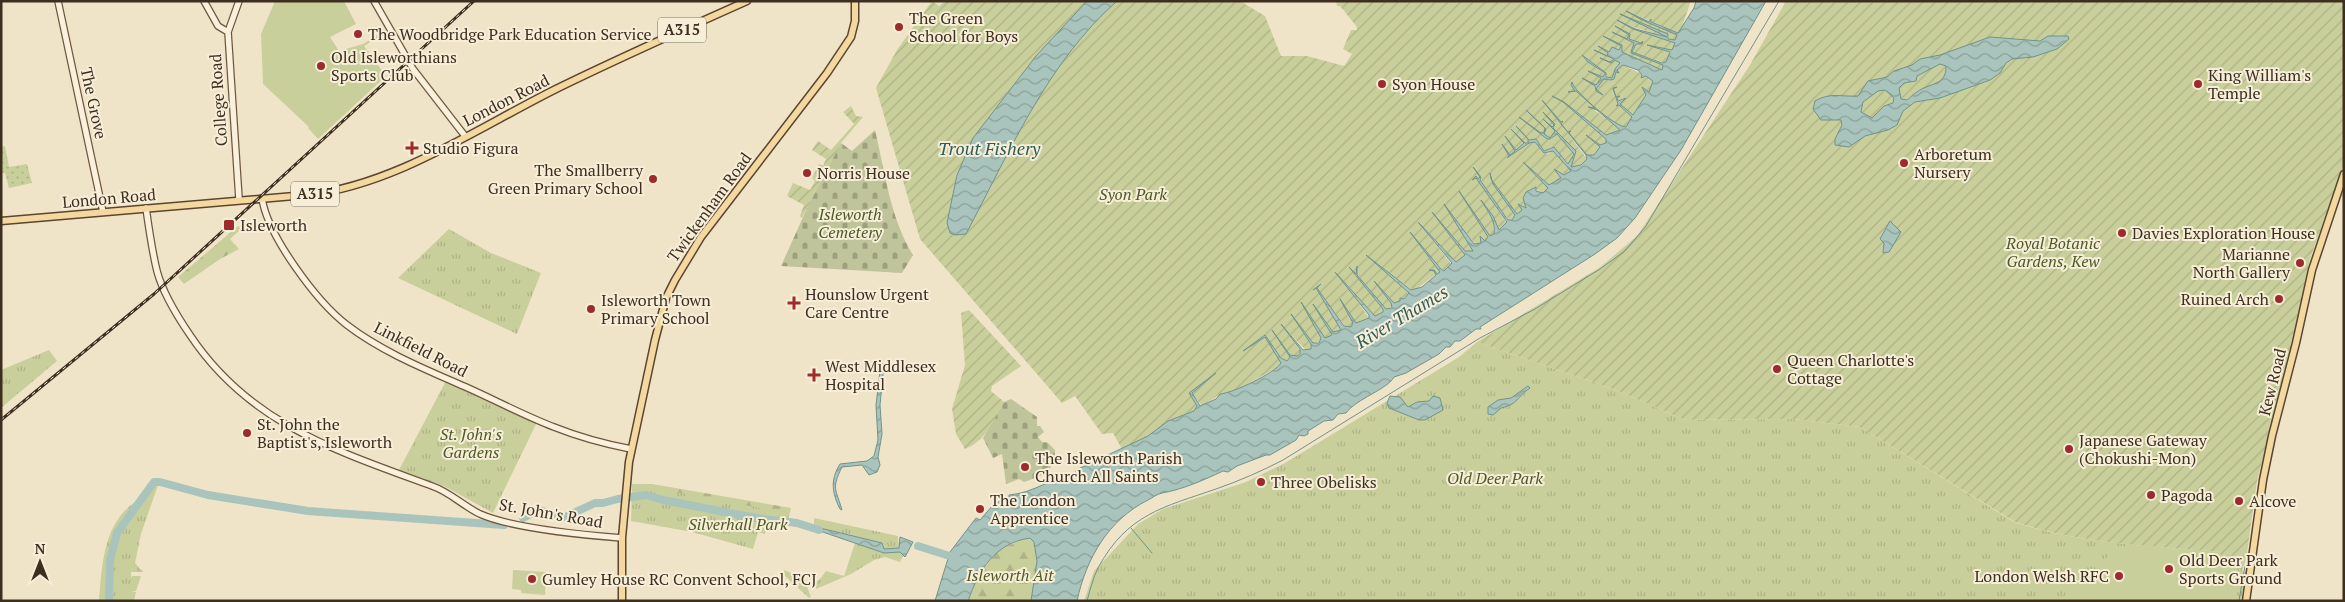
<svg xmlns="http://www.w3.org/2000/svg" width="2345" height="602" viewBox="0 0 2345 602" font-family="'PT Serif',serif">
  <defs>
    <pattern id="grass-dots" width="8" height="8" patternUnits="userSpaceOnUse" patternTransform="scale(1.25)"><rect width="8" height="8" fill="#c9cf9b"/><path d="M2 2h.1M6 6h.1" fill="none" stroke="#aeb285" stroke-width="1.8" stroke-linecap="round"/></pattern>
    <pattern id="forest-firs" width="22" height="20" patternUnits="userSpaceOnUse" patternTransform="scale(1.25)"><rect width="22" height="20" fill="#c9cf9b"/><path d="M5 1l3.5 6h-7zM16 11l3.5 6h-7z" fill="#aeb285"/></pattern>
    <pattern id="cemetery-stones" width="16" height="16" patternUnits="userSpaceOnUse" patternTransform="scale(1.25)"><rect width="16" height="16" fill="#bfc49a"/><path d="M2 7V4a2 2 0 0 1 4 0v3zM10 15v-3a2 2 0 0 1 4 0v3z" fill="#9ca07d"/></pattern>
    <pattern id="park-tufts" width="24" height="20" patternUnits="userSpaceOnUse" patternTransform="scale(1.25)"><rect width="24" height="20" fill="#c9cf9b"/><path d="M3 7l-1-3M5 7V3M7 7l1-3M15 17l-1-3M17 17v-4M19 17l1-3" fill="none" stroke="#aeb285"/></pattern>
    <pattern id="garden-furrows" width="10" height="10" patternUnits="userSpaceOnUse" patternTransform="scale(1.25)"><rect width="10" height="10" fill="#c9cf9b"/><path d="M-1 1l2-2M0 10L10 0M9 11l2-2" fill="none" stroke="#aeb285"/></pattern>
    <pattern id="water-waves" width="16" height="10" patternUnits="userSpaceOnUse" patternTransform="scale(1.25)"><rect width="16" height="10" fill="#a9c4bc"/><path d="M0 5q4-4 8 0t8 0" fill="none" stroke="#8ba098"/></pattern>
  </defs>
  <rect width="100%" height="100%" fill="#f0e4c8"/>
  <!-- grass -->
  <path fill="url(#grass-dots)" d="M 5,146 L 9,167 L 27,164 L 32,183 L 9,188 L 5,173 L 1,173 L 1,147 Z"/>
  <!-- forest -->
  <path fill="url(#forest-firs)" d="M 238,226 L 241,229 L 230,239 L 239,249 L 220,259 L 184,284 L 178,277 Z
    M 632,484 L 652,484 L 791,508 L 788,520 L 813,525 L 810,530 L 794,525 L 768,523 L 765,534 L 754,531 L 632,501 Z
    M 1026,538 L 1033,539 L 1037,561 L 1031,601 L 968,601 L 975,581 L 998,550 Z"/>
  <!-- cemetery -->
  <path fill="url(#cemetery-stones)" d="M 875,130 C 885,172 890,218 913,255 L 902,273 L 781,266 L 818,184 L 841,143 L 852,151 Z
    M 1011,399 L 1037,417 L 1037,426 L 1040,426 L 1044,432 L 1038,437 L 1042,442 L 1047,442 L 1055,450 C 1055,472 1042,476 1024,482 L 1019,479 L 1006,484 L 1002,454 L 993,458 L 983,438 L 1004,402 Z"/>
  <!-- park -->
  <path fill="url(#park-tufts)" d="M 449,229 L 491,253 L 541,273 L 517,334 L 398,278 Z
    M 1477,342 L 1616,390 L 1685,420 L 1793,419 L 1860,427 L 2014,522 C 2080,544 2152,546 2221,552 L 2221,557 L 2246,560 L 2242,571 L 2246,572 L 2241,601 L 1084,601 L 1094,571 L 1138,524 L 1163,509 L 1246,482 L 1285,463 L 1459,357 Z
    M 49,350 L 57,361 L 1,408 L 1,370 Z
    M 447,379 L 538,420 L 493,513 L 444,486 L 399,470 Z
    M 632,484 L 765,509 L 753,549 L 692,532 L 631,521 Z
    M 156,485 L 158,485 L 141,534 L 135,563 L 143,572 L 131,572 L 131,578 L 132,576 L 141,576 L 136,591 L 131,591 L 136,592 L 134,601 L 111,601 L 111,563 L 118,535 L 144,497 Z
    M 135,502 L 115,533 L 108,561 L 106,601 L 99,601 C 102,566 103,524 135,502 Z
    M 814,518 L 898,536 L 899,548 L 884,549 L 882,543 L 814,526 Z
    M 855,543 L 884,553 L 900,552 L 903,556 L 900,562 L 885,557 L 874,560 L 851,574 L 816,589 L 814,583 L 820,579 L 826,571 L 844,576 Z
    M 784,570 L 804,578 L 811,597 L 809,598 L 784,575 Z"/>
  <!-- garden -->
  <path fill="url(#garden-furrows)" d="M 932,1 L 939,6 L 945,1 L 1240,1 L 1265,16 L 1281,56 L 1307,56 L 1344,66 L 1352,54 L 1343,49 L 1351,30 L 1357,30 L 1357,27 L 1340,6 L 1337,6 L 1336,1 L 1691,1 L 1680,32 L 1678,33 L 1638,16 L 1678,35 L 1676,40 L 1668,39 L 1669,36 L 1657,31 L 1667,35 L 1666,37 L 1627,25 L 1675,43 L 1672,50 L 1666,50 L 1671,54 L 1665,63 L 1632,52 L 1636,44 L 1642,44 L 1643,41 L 1641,43 L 1628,39 L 1629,37 L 1627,39 L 1617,35 L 1635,43 L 1631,51 L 1633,54 L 1664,65 L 1662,70 L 1622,52 L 1622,45 L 1614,42 L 1620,46 L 1620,50 L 1612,47 L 1609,52 L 1604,51 L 1609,53 L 1607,56 L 1598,52 L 1614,59 L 1610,62 L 1615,60 L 1621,63 L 1610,79 L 1605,77 L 1606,73 L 1595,67 L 1605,74 L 1603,77 L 1599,76 L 1602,78 L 1596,85 L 1591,83 L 1596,88 L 1604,79 L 1612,80 L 1616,71 L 1623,65 C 1633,71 1644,73 1653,81 L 1650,92 L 1643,88 L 1646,95 L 1633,115 L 1620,104 L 1624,98 L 1618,101 L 1612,90 L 1618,104 L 1632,117 L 1626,127 C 1617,128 1576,93 1572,83 L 1576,91 L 1596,108 L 1593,109 L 1620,129 L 1611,135 L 1606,135 L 1574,110 L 1606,139 L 1606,143 L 1600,145 L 1586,135 L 1600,147 L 1594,155 L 1587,155 L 1552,112 L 1587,159 L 1581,165 L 1571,167 L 1576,151 L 1555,131 L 1550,138 L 1541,133 L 1551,139 L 1556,134 L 1559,136 L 1574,152 L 1569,164 L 1552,147 L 1544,151 L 1536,139 L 1530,140 L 1511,155 L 1508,152 L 1509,157 L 1529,143 L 1535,141 L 1547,154 L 1553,151 L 1571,171 L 1564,175 L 1555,170 L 1561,178 L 1549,185 L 1534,173 L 1548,186 L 1548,190 L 1543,193 L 1536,189 L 1524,195 L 1526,208 L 1520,204 L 1522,210 L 1516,214 L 1503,198 L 1515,215 L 1510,221 L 1483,186 L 1480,177 L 1478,179 L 1476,176 L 1507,224 L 1499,230 L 1493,219 L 1494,234 L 1490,236 L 1468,205 L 1488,237 L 1485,241 L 1481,237 L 1481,243 L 1476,245 L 1453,218 L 1473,248 L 1473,251 L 1465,251 L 1446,229 L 1466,255 L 1456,262 L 1422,227 L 1452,265 L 1444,271 L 1421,247 L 1440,272 L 1437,274 L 1434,271 L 1436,274 L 1414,291 L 1382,268 L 1409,294 L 1395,304 L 1387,295 L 1392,306 L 1387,310 L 1371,293 L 1384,311 L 1375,316 L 1346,284 L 1369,318 L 1356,323 L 1346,309 L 1353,323 L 1351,327 L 1346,327 L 1324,299 L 1341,330 L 1333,332 L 1321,315 L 1332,335 L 1325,339 L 1315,325 L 1322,341 L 1313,343 L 1299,325 L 1311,344 L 1311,349 L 1307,351 L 1286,330 L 1301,352 L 1297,356 L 1290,355 L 1281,342 L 1290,357 L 1285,362 L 1264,335 L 1261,338 L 1265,337 L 1282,363 L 1281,365 L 1239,389 L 1229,393 L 1220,394 L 1202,406 L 1192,394 L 1193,390 L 1189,394 L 1197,406 L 1194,411 L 1168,421 L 1154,433 L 1122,449 L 1113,433 L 1102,434 L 1075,396 L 1062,403 L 920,239 L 876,88 L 897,50 Z
    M 1786,1 L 2344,1 L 2344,163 L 2310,259 L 2291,349 L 2257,481 L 2246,560 L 2221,557 L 2220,552 C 2152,546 2080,544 2015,522 L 1860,427 L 1793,419 L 1685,420 L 1616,390 L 1477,342 L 1599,268 L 1637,236 L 1750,65 Z
    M 851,106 L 856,116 L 863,117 L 841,143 L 802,218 L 800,216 L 804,205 L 787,196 L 793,183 L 810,190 L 815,181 L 812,178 L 819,164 L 823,166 L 826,159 L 812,150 L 818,141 L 831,150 L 854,124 L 843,112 Z
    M 969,310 L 1021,366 L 992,386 L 991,391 L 1004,402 C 993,421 986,441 965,449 L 956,434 L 952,409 L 965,365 L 961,313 Z"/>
  <!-- pitch -->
  <path fill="#c9cf9b" d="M 275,1 L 344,1 L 356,24 L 330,37 L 339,51 L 363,44 L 386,30 L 387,32 L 364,46 L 386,76 L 318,139 L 308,128 L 309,127 L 263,84 L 261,34 Z
    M 2113,547 L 2238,563 L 2233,601 L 2080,601 Z
    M 513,570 L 546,572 L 545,595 L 521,593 L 521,590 L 512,589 Z"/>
  <!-- water -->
  <path fill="url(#water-waves)" stroke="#6f938a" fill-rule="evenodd" d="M 1087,1 L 1117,1 C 1047,63 1009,153 966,234 L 955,235 L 950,233 L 947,223 L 957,175 L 973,138 L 1036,56 Z
    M 1696,1 L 1766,1 L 1681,150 L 1635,218 L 1617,238 L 1595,254 L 1480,327 L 1481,329 L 1476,329 L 1460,341 L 1455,341 L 1450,347 L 1446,347 L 1439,354 L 1406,373 L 1394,377 C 1388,389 1356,399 1346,413 L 1338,414 L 1333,420 L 1324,421 L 1308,431 L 1308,434 L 1304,436 L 1299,435 L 1296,440 L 1270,455 L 1266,455 L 1237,466 L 1228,472 L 1223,471 C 1204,480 1181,490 1162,493 C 1157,494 1152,498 1148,500 C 1108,520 1086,559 1077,601 L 1031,601 L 1037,561 L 1034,542 L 1030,538 C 995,543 979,570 968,601 L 935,601 L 950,552 L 976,518 L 980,520 L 994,504 L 1009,497 L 1009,495 C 1034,493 1053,477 1076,473 L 1076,470 L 1148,436 L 1168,421 L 1194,411 L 1197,406 L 1189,393 L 1216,373 L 1192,393 L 1200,406 L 1216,399 L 1220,394 C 1233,393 1275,373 1281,363 L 1265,337 L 1243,351 L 1265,335 L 1281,358 L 1287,361 L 1290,357 L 1272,330 L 1290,355 L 1297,356 L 1300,354 L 1300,349 L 1281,324 L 1303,350 L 1311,349 L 1311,344 L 1291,314 L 1313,343 L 1319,343 L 1321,338 L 1301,302 L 1325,338 L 1332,335 L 1313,304 L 1333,332 L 1341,330 L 1316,288 L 1313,290 L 1321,284 L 1317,288 L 1344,326 L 1351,327 L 1353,323 L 1340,299 L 1356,323 L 1369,318 L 1369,315 L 1335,272 L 1375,316 L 1383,312 L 1383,309 L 1349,267 L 1356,274 L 1357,266 L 1357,275 L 1386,309 L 1392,308 L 1391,303 L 1374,281 L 1394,303 L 1400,301 L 1400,298 L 1404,299 L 1409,293 L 1366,255 L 1411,290 L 1422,287 L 1436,275 L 1434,271 L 1429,270 L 1434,270 L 1437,274 L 1440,272 L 1410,232 L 1441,269 L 1444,271 L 1452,263 L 1418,222 L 1456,262 L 1465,255 L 1432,212 L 1465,251 L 1473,251 L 1444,204 L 1474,244 L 1481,243 L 1480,236 L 1485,241 L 1488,237 L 1459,191 L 1490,236 L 1494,234 C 1496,220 1488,212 1481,200 L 1493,216 L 1499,230 L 1507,222 L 1476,178 L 1472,180 L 1476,176 L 1478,179 L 1480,177 L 1473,167 L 1481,177 L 1480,180 L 1508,220 L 1512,220 L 1515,215 L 1493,184 L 1490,173 L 1491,179 L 1517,214 L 1522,210 L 1518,204 L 1526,208 L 1523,198 L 1526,192 L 1536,187 L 1536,191 L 1543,193 L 1548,188 L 1523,162 L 1549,185 L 1561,178 L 1554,169 L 1564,175 L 1571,171 L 1553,151 L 1544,153 L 1535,142 L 1529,143 L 1507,158 L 1509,156 L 1502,144 L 1510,155 L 1515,151 L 1505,136 L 1516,150 L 1524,143 L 1511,129 L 1525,143 L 1528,143 L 1528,139 L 1516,126 L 1529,140 L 1536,139 L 1544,151 L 1554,147 L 1568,164 L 1574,154 L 1557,134 L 1550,139 L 1547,139 L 1519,117 L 1541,133 L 1544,133 L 1545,128 L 1526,110 L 1546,129 L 1544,134 L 1550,138 L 1555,131 L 1543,119 L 1552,127 L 1554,125 L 1543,112 L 1555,124 L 1553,128 L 1576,151 L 1571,167 L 1581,165 L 1587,159 L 1586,155 L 1542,100 L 1561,122 L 1563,121 L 1561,124 L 1568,132 L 1571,131 L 1569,133 L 1587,155 L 1594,155 L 1600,147 L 1586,135 L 1600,145 L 1606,143 L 1606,139 L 1563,102 L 1552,96 L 1564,102 L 1606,135 L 1620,130 L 1597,110 L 1588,107 L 1595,108 L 1576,91 L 1568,92 L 1575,91 L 1571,85 L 1572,82 C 1574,92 1617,128 1626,127 L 1632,117 L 1619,105 L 1616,106 L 1618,104 L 1613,88 L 1617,87 L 1613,89 L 1616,97 L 1620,96 L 1617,98 L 1618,101 L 1626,98 L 1620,104 L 1633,115 L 1646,95 L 1642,87 L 1649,92 L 1653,81 L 1646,76 L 1641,78 L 1642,75 L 1638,70 L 1623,65 L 1617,70 L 1619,73 L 1616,72 L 1614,79 L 1611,80 L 1604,79 L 1596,89 L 1603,95 L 1596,91 L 1595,86 L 1582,78 L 1596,85 L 1601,78 L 1588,71 L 1603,77 L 1605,73 L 1588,62 L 1582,55 L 1606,73 L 1606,77 L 1612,78 L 1615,69 L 1620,63 L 1615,60 L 1611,63 L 1600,58 L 1610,62 L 1614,59 L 1594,50 L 1607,56 L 1608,53 L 1598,46 L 1609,52 L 1612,47 L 1619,50 L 1621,46 L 1603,36 L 1622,45 L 1622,52 L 1662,70 L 1663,65 L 1631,53 L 1631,52 L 1634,43 L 1612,32 L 1627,39 L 1629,35 L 1615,26 L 1630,34 L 1629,39 L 1641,43 L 1643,41 L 1642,44 L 1636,44 L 1632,52 L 1662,63 L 1666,62 L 1670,52 L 1647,45 L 1672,50 L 1675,43 L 1633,29 L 1617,20 L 1635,29 L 1667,37 L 1620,14 L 1668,34 L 1668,39 L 1675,40 L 1677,35 L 1642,20 L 1626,11 L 1649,22 L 1651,19 L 1651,22 L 1678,33 L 1694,8 Z
    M 2048,36 L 2068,36 L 2069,39 L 2057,49 L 2033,57 L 2012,59 L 2006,63 L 2000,73 L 1990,80 L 1940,98 L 1915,102 L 1903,111 L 1897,125 L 1888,130 L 1865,136 L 1849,147 L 1835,145 L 1835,139 L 1842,125 L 1841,120 L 1821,120 L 1813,109 L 1815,101 C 1830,92 1841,97 1858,96 L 1868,81 L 1887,77 L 1894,71 L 1912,65 L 1920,59 L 1940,55 L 1990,37 L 2040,41 ZM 1940,64 L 1946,66 C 1947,86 1928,83 1917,92 C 1913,94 1911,97 1907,100 L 1901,99 L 1899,88 L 1904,83 L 1916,81 L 1917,76 ZM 1885,90 L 1894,98 L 1893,103 L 1884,106 L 1872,118 L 1861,112 L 1863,102 L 1878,91 Z
    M 1890,221 L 1901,232 L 1889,252 L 1883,253 L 1884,243 L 1880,239 Z
    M 881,363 L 884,364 L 880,405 L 882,434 L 878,457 L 880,465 L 877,472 L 869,475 L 862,465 L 842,467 C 831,489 836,489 842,510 L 840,509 C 832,493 830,480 840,464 L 867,461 L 874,456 L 878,440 L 876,405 Z
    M 1528,386 L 1530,388 C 1515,398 1520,403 1501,408 L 1493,415 L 1488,414 L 1488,407 L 1498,400 L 1511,398 Z
    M 1390,396 L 1400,397 L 1408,407 L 1417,402 L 1429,401 L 1433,396 L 1440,398 L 1443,410 L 1425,420 L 1419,420 L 1389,408 L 1387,403 Z
    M 812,526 L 882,543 L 884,549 L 899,548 L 900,537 L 913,542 L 905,557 L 900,552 L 884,553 L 811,528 Z"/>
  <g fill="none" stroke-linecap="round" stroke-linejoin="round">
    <!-- stream -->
    <path stroke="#6f938a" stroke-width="1" d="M 1131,528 L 1152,553
      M 1087,601 C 1090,590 1093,578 1098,568 C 1127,514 1164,507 1216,489 C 1239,481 1262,471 1283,460 L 1480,338 L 1535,309 L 1600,269 L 1625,251 L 1646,226 L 1779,1
      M 2239,601 L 2245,566"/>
    <!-- river -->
    <path stroke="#a9c4bc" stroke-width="8" d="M 523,518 L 539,510 L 565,517 L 595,503 L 603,503 L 618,499 L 646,495 L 663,500 L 756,518 L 797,523 L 819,530
      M 918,546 L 956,558
      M 109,601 L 110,560 L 117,533 L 154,482 L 160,482 L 208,495 L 308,511 L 504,525"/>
    <!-- secondary casing -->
    <g stroke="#6f573f" stroke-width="8">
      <path id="secondary" d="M 58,1 L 103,212
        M 204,1 L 218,26 L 228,32
        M 374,1 L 413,69 L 465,136
        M 262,198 C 267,235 317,302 347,325 C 382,352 427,370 468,388 C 497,401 525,416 554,427 C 579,437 605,444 631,449
        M 239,199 L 228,32 L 239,1
        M 146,208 C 149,229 152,251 157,271 C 163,294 177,316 190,335 C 249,424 337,451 432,486 C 450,492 463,506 480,514 C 514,529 584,535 622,538"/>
    </g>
    <!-- primary casing -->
    <g stroke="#5b4430" stroke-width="9">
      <path id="primary" d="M 1,221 L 306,195 C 393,186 476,129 554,90 C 617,59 682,30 747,1
        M 622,601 L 622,538 L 629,462 L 655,340 L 666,298 L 675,280 L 701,237 L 827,73 L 851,37 L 855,21 L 855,1
        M 2246,601 L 2263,480 L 2272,436 L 2296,343 L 2312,270 L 2344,174"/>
    </g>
    <!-- secondary -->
    <use href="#secondary" stroke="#faf1dc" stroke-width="5.5"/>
    <!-- primary -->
    <use href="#primary" stroke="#f3d9a0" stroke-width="6"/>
    <!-- rail casing -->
    <g stroke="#3d2e20" stroke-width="3">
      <path id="rail" d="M 1,420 L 154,294 L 474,1"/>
    </g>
    <!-- rail -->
    <use href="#rail" stroke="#f7eed8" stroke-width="1" stroke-dasharray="4" stroke-linecap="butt"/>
  </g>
  <!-- markers -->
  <g fill="#9e2a2b" stroke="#f7eed8" stroke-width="2">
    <circle cx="899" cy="27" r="5"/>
    <circle cx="358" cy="34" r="5"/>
    <circle cx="321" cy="66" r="5"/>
    <circle cx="1382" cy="84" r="5"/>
    <circle cx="2198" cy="84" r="5"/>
    <path d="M409.5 140.5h5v5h5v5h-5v5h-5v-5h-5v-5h5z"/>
    <circle cx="1904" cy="163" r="5"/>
    <circle cx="807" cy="173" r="5"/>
    <circle cx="653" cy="179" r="5"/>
    <rect x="223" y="219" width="12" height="12" rx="2.5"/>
    <circle cx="2122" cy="233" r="5"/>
    <circle cx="2300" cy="263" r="5"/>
    <circle cx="2279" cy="299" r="5"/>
    <path d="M791.5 295.5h5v5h5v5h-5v5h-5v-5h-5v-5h5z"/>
    <circle cx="591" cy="309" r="5"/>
    <circle cx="1777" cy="369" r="5"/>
    <path d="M811.5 367.5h5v5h5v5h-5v5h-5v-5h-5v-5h5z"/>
    <circle cx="247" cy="433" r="5"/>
    <circle cx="2069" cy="449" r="5"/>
    <circle cx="1025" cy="467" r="5"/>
    <circle cx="1261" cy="482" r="5"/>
    <circle cx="2151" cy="495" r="5"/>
    <circle cx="2239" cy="501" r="5"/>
    <circle cx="980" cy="509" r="5"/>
    <circle cx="2169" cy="569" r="5"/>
    <circle cx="2119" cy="576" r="5"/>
    <circle cx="532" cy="579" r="5"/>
  </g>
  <g text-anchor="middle" stroke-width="4" stroke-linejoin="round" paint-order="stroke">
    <!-- shield labels -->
    <g fill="#f7eed8" stroke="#756857" stroke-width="1">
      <rect x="658" y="17.5" width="48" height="25" rx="4"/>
      <rect x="291" y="181.5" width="48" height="25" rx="4"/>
    </g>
    <g font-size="15" font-weight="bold" fill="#3d2e20">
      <text x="682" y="35">A315</text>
      <text x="315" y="199">A315</text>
    </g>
    <!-- poi labels -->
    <g font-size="16" fill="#3d2e20" stroke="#f7eed8" text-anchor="start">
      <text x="909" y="24">The Green<tspan x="909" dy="18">School for Boys</tspan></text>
      <text x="368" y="40">The Woodbridge Park Education Service</text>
      <text x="331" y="63">Old Isleworthians<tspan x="331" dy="18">Sports Club</tspan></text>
      <text x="2208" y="81">King William's<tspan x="2208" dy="18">Temple</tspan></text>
      <text x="1392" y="90">Syon House</text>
      <text x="423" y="154">Studio Figura</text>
      <text x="1914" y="160">Arboretum<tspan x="1914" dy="18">Nursery</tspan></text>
      <text x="643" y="176" text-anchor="end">The Smallberry<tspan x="643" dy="18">Green Primary School</tspan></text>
      <text x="817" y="179">Norris House</text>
      <text x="240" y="231">Isleworth</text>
      <text x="2132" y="239">Davies Exploration House</text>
      <text x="2290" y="260" text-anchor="end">Marianne<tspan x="2290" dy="18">North Gallery</tspan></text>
      <text x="805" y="300">Hounslow Urgent<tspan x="805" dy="18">Care Centre</tspan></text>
      <text x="2269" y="305" text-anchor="end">Ruined Arch</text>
      <text x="601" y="306">Isleworth Town<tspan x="601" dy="18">Primary School</tspan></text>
      <text x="1787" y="366">Queen Charlotte's<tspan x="1787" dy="18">Cottage</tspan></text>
      <text x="825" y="372">West Middlesex<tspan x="825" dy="18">Hospital</tspan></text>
      <text x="257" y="430">St. John the<tspan x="257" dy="18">Baptist's, Isleworth</tspan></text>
      <text x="2079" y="446">Japanese Gateway<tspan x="2079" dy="18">(Chokushi-Mon)</tspan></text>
      <text x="1035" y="464">The Isleworth Parish<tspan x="1035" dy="18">Church All Saints</tspan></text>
      <text x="1271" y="488">Three Obelisks</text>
      <text x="2161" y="501">Pagoda</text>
      <text x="990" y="506">The London<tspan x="990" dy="18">Apprentice</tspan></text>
      <text x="2249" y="507">Alcove</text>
      <text x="2179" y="566">Old Deer Park<tspan x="2179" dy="18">Sports Ground</tspan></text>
      <text x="2109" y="582" text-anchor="end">London Welsh RFC</text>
      <text x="542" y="585">Gumley House RC Convent School, FCJ</text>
    </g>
    <!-- street labels -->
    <g font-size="16" fill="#3d2e20" stroke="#f7eed8">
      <text transform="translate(218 100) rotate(-94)" y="6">College Road</text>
      <text transform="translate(506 100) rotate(-27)" y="6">London Road</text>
      <text transform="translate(94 103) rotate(78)" y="6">The Grove</text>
      <text transform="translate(109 198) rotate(-5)" y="6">London Road</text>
      <text transform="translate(709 207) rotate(-54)" y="6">Twickenham Road</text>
      <text transform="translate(421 349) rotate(27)" y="6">Linkfield Road</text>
      <text transform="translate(2272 382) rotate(-76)" y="6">Kew Road</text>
      <text transform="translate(551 513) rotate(10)" y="6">St. John's Road</text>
    </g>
    <!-- park labels -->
    <g font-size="16" font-style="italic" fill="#4d5a26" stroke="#f7eed8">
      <text x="1133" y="200">Syon Park</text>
      <text x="850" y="220">Isleworth<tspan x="850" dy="18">Cemetery</tspan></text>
      <text x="2053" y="249">Royal Botanic<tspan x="2053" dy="18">Gardens, Kew</tspan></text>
      <text x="471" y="440">St. John's<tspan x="471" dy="18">Gardens</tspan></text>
      <text x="1495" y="484">Old Deer Park</text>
      <text x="738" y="530">Silverhall Park</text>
      <text x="1010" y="581">Isleworth Ait</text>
    </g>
    <!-- water labels -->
    <g font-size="18" font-style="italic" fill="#2f5d5a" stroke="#f7eed8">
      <text x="989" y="155">Trout Fishery</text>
      <text transform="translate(1402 317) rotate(-31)" y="6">River Thames</text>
    </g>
  </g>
  <!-- border -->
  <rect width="2345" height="602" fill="none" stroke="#3d2e20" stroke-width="5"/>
  <!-- north arrow -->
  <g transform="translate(40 562)" stroke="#f7eed8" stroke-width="4" paint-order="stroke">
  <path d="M0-4L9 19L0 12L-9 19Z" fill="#3d2e20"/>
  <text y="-8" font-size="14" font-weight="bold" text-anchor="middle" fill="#3d2e20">N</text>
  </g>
</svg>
